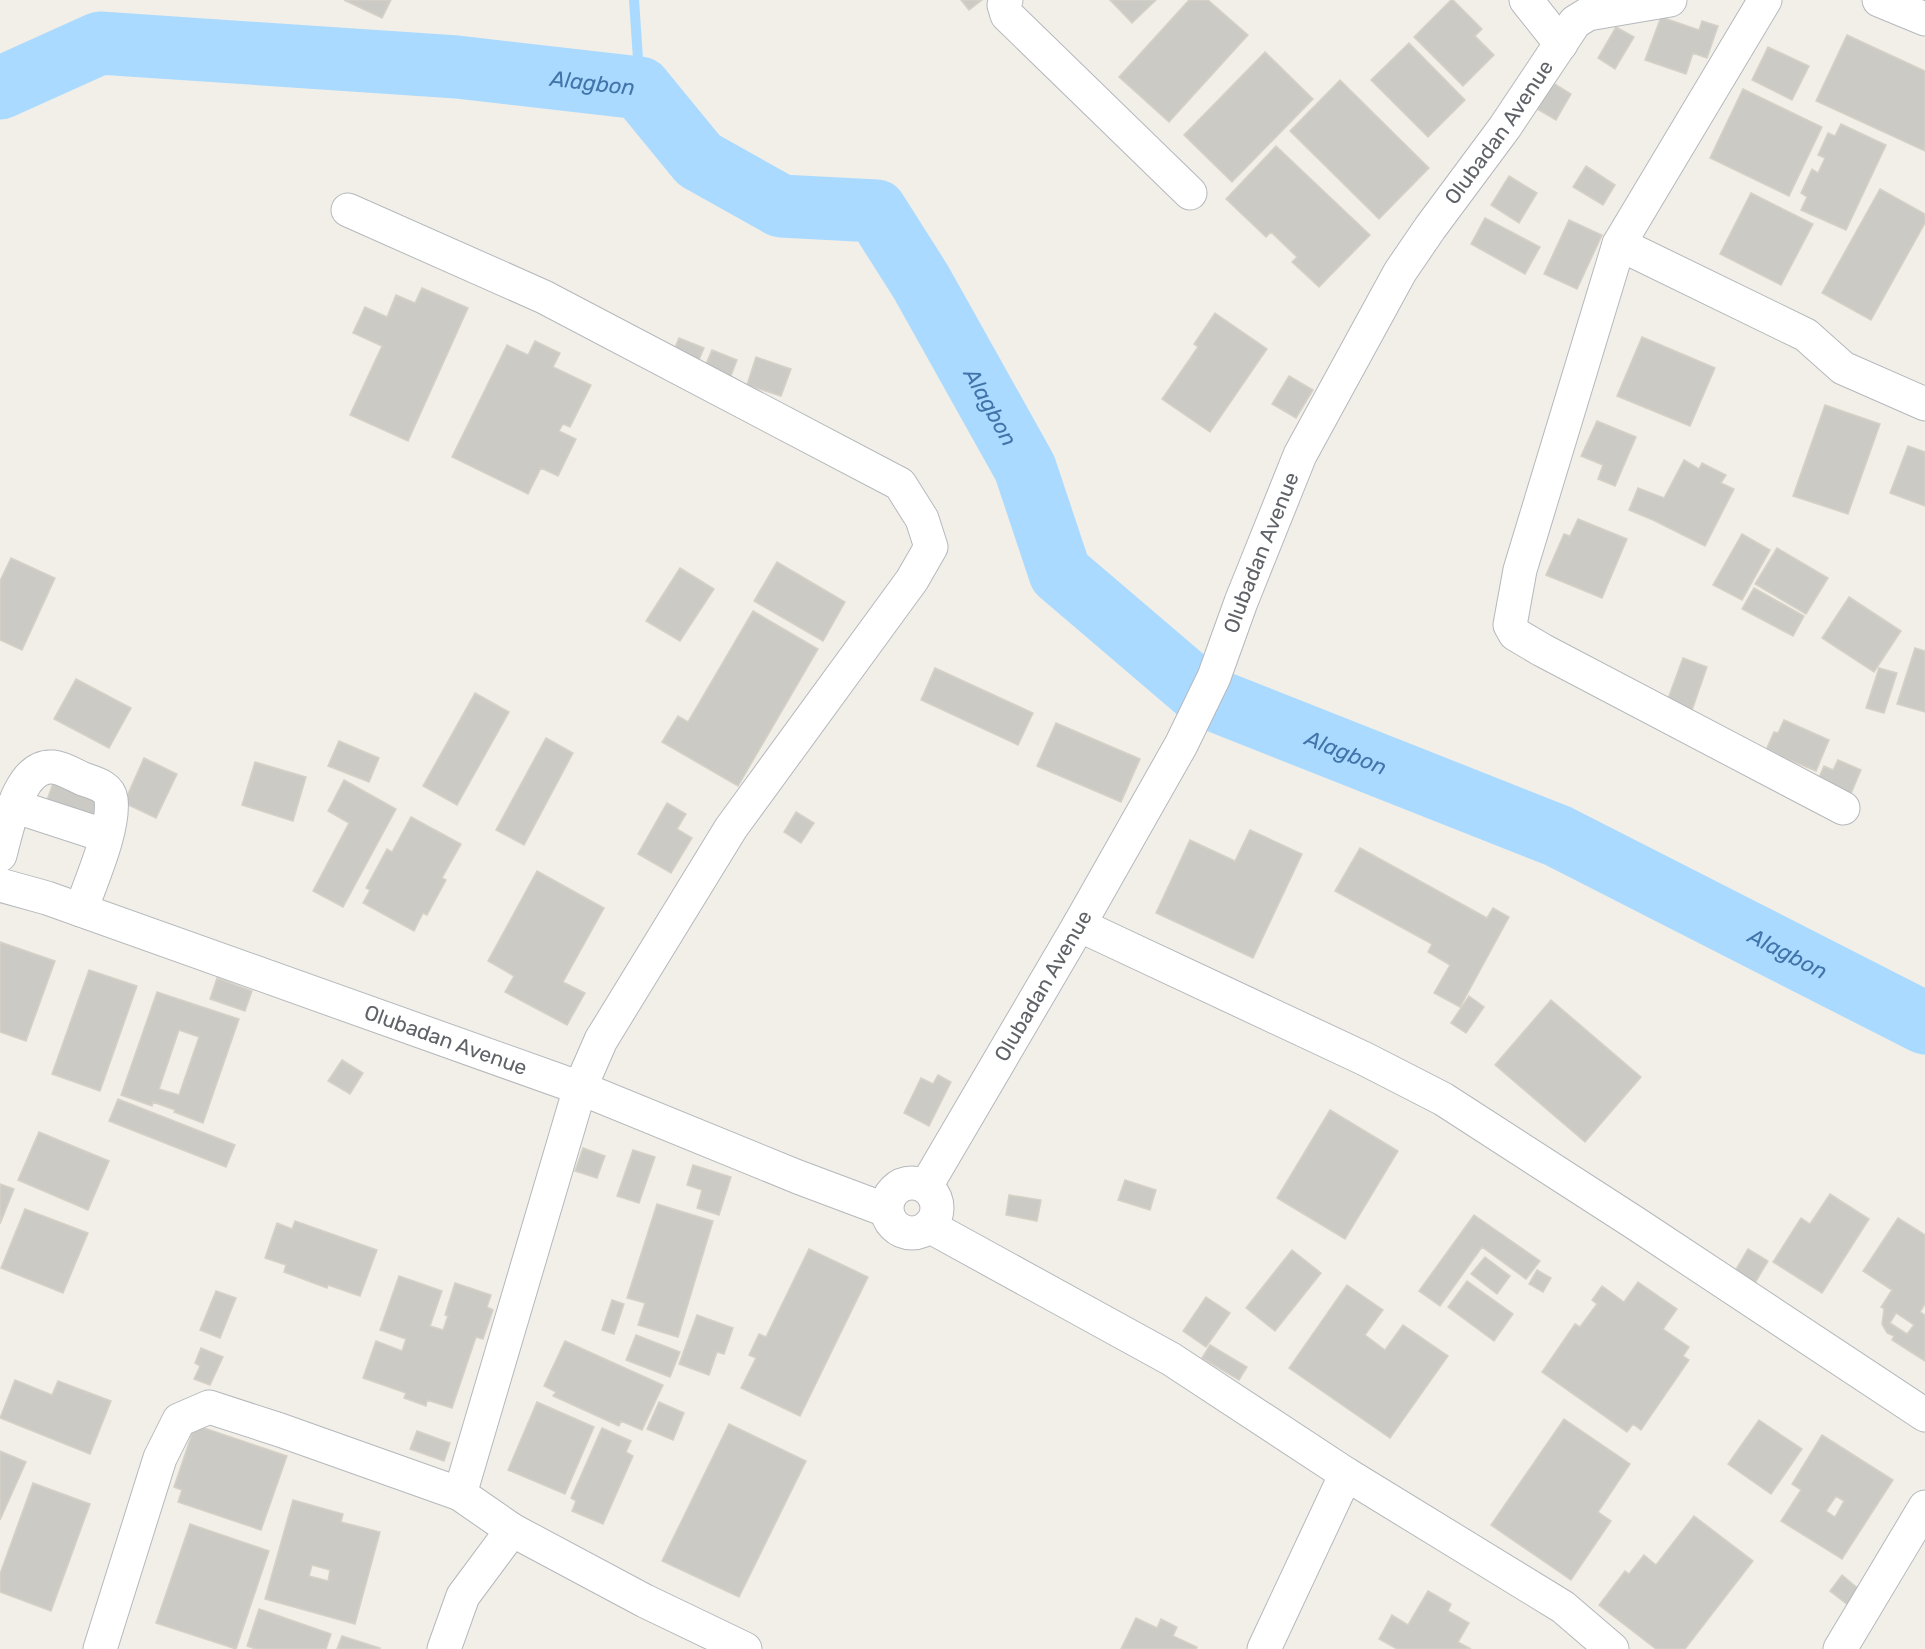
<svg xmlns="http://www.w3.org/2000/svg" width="1925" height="1649" viewBox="0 0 1925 1649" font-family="Rubik,sans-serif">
  <rect width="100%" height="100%" fill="#f1efe8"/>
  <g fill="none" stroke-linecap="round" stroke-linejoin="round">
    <!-- stream -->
    <path stroke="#aadaff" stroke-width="10" d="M 634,0 L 640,88"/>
    <!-- river -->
    <path stroke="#aadaff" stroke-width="63" id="s1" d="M 0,88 L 100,43 L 457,67 L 640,88 L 699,160 L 781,206 L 876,211 L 921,282 L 1025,468 L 1060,573 L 1204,696 L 1558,836 L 1925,1023"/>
  </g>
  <!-- building -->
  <path fill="#cccac5" stroke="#d6d1c6" stroke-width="1.5" fill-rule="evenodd" d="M 344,0 L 391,0 L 382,18 Z
    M 961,0 L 982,0 L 969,10 Z
    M 1110,0 L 1156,0 L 1132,23 Z
    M 1189,0 L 1208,0 L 1248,35 L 1169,122 L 1119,77 Z
    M 1451,0 L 1453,0 L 1482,29 L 1475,36 L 1494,55 L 1463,86 L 1414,37 Z
    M 1661,17 L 1699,30 L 1702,21 L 1718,26 L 1707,58 L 1693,53 L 1686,74 L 1645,60 Z
    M 1616,27 L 1634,37 L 1615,69 L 1598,58 Z
    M 1847,35 L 1925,71 L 1925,151 L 1816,101 Z
    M 1409,43 L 1465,100 L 1428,137 L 1371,80 Z
    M 1768,47 L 1809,66 L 1792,100 L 1752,80 Z
    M 1265,52 L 1313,99 L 1232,182 L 1184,135 Z
    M 1340,80 L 1429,168 L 1379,219 L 1290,131 Z
    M 1553,83 L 1571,94 L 1556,120 L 1537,109 Z
    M 1743,89 L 1822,127 L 1789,196 L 1710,158 Z
    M 1841,124 L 1886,145 L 1846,230 L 1801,210 L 1807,197 L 1801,193 L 1812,169 L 1818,173 L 1825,158 L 1818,155 L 1828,133 L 1835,136 Z
    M 1276,146 L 1370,235 L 1319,287 L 1292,262 L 1297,257 L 1271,232 L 1266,237 L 1226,199 Z
    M 1586,166 L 1615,185 L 1603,205 L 1573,187 Z
    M 1509,176 L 1537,193 L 1519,223 L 1491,205 Z
    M 1880,189 L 1925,214 L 1925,223 L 1871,320 L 1822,293 Z
    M 1751,193 L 1813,224 L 1781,285 L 1720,254 Z
    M 1485,218 L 1540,247 L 1525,274 L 1471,244 Z
    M 1569,220 L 1602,235 L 1577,289 L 1544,274 Z
    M 422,288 L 468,308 L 408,441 L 350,415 L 382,346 L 353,333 L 365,307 L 387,317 L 396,295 L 415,303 Z
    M 1215,313 L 1267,349 L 1210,432 L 1162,399 L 1198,347 L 1194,344 Z
    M 1642,337 L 1715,368 L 1690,426 L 1617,396 Z
    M 679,338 L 704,348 L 696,367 L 671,357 Z
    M 535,341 L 560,353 L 553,367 L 591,385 L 570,427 L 563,424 L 559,431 L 576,439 L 558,476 L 541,468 L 528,494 L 452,457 L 507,345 L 528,355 Z
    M 712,350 L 737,360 L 729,381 L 703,371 Z
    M 756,357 L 791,369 L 781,396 L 747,385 Z
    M 1289,376 L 1313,390 L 1296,418 L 1272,404 Z
    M 1825,405 L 1880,424 L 1848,514 L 1793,496 Z
    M 1597,421 L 1636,437 L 1615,486 L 1598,479 L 1603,465 L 1581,456 Z
    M 1908,446 L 1925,452 L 1925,506 L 1890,493 Z
    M 1684,460 L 1699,469 L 1702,463 L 1726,475 L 1721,483 L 1734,489 L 1705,546 L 1653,520 L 1629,510 L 1638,488 L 1664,498 Z
    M 1578,519 L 1627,539 L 1602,598 L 1546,575 L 1564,534 L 1570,536 Z
    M 1742,534 L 1770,550 L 1742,600 L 1713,585 Z
    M 1777,548 L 1828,578 L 1806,614 L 1755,584 Z
    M 11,558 L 55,578 L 22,650 L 0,640 L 0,581 Z
    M 777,562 L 845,602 L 823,641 L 754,601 Z
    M 680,568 L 714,589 L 680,641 L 646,621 Z
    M 1754,588 L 1804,616 L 1793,636 L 1742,609 Z
    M 1849,597 L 1901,631 L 1874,672 L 1822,638 Z
    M 753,611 L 818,649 L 738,786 L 662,742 L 678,716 L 688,722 Z
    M 1915,648 L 1925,651 L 1925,712 L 1897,704 Z
    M 1683,658 L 1707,667 L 1691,713 L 1666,704 Z
    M 935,668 L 1033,713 L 1018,745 L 921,700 Z
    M 1879,668 L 1897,673 L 1884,713 L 1866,708 Z
    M 76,679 L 131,708 L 109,748 L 54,719 Z
    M 475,693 L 509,712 L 457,805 L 423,786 Z
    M 1784,720 L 1829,740 L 1816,771 L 1766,750 L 1774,732 L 1778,733 Z
    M 1056,723 L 1140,759 L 1121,802 L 1037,766 Z
    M 546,738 L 573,753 L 524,845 L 496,830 Z
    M 339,741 L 379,758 L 369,782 L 328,766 Z
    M 144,758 L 177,774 L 156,818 L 124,803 Z
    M 1838,760 L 1861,770 L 1850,796 L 1817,782 L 1824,766 L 1833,770 Z
    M 255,762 L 306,777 L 293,821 L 242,805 Z
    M 344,780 L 396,809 L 343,907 L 313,891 L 349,823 L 328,811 Z
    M 53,783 L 99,800 L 90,825 L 44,809 Z
    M 667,803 L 686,814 L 677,829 L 692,838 L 671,873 L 638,854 Z
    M 796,812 L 814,823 L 801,843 L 784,832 Z
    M 411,817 L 461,844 L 442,878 L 446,880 L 427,915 L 423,913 L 414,931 L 363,903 L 370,890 L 366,888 L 387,849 L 392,852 Z
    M 1250,830 L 1302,854 L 1253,958 L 1156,913 L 1190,840 L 1235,861 Z
    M 1360,848 L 1487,918 L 1493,908 L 1509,917 L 1460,1007 L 1434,993 L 1450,965 L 1428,952 L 1432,944 L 1335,891 Z
    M 537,871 L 604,908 L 563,982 L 585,993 L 567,1025 L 505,992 L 514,976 L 488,961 Z
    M 0,942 L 55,961 L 26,1041 L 0,1032 Z
    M 89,970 L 137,986 L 100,1091 L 52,1074 Z
    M 217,978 L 252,991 L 245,1011 L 210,999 Z
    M 157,992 L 239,1019 L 203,1123 L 174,1112 L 175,1110 L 153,1102 L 152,1106 L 121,1095 ZM 179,1030 L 199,1037 L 179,1095 L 159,1089 Z
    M 1469,996 L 1484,1007 L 1466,1033 L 1451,1023 Z
    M 1551,1000 L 1641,1077 L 1585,1142 L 1495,1065 Z
    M 342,1060 L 363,1073 L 350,1094 L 328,1081 Z
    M 938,1075 L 951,1082 L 929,1126 L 904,1113 L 921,1078 L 933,1084 Z
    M 118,1099 L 235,1145 L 226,1167 L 109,1121 Z
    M 1330,1110 L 1398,1151 L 1345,1239 L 1277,1198 Z
    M 39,1132 L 109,1161 L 88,1210 L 18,1180 Z
    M 583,1148 L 605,1156 L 597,1178 L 575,1171 Z
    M 633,1150 L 655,1157 L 639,1203 L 617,1196 Z
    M 693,1165 L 731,1177 L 719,1215 L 697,1208 L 702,1190 L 687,1185 Z
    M 1125,1180 L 1156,1190 L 1150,1210 L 1118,1200 Z
    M 0,1184 L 14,1189 L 0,1224 Z
    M 1830,1194 L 1869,1219 L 1822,1293 L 1773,1262 L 1801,1218 L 1810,1224 Z
    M 1009,1195 L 1041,1200 L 1037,1221 L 1006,1215 Z
    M 657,1204 L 713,1221 L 678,1337 L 638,1325 L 645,1303 L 627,1298 Z
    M 25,1209 L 88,1233 L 63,1293 L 1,1268 Z
    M 1474,1215 L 1540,1261 L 1526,1279 L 1482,1247 L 1440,1306 L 1419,1291 Z
    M 1898,1218 L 1925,1235 L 1925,1304 L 1920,1312 L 1925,1315 L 1925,1361 L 1892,1340 L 1894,1336 L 1887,1333 L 1882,1324 L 1884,1309 L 1881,1307 L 1892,1290 L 1863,1271 ZM 1896,1313 L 1914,1325 L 1907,1334 L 1890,1323 Z
    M 295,1221 L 377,1250 L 360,1296 L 328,1285 L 327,1288 L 284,1272 L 286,1265 L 265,1258 L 277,1223 L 292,1229 Z
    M 809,1249 L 868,1277 L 800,1416 L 741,1388 L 756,1358 L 749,1355 L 759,1334 L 766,1337 Z
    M 1748,1249 L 1768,1261 L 1755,1283 L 1735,1271 Z
    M 1292,1250 L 1321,1273 L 1275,1331 L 1246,1308 Z
    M 1485,1257 L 1510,1276 L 1497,1294 L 1471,1274 Z
    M 1537,1270 L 1551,1278 L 1543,1292 L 1529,1284 Z
    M 399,1276 L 442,1291 L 430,1326 L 443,1330 L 448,1316 L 445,1315 L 455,1283 L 491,1295 L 487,1307 L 493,1310 L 483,1339 L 476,1337 L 452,1408 L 427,1400 L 426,1406 L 404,1398 L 406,1393 L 363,1378 L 376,1341 L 402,1351 L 406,1339 L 380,1330 Z
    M 1467,1281 L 1513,1314 L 1494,1341 L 1448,1307 Z
    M 1638,1282 L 1677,1309 L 1663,1329 L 1689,1347 L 1683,1356 L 1689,1360 L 1641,1430 L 1633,1424 L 1627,1432 L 1542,1372 L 1575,1324 L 1580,1327 L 1597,1304 L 1592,1300 L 1602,1286 L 1624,1302 Z
    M 1347,1285 L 1383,1310 L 1365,1335 L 1385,1350 L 1403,1325 L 1448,1356 L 1390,1438 L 1289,1368 Z
    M 216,1291 L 236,1298 L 220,1338 L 200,1330 Z
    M 1206,1297 L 1230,1313 L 1206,1347 L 1183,1331 Z
    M 612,1300 L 624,1304 L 614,1334 L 602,1330 Z
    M 697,1315 L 733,1328 L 724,1354 L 717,1352 L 709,1375 L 679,1364 Z
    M 636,1335 L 680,1352 L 670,1377 L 626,1360 Z
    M 565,1341 L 663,1385 L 642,1430 L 621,1421 L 619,1426 L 553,1396 L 556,1392 L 544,1386 Z
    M 1210,1345 L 1247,1367 L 1239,1380 L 1202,1358 Z
    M 201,1348 L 223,1357 L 210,1385 L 194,1379 L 200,1366 L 195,1363 Z
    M 15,1380 L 52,1395 L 58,1381 L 111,1401 L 90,1454 L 0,1418 Z
    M 537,1402 L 594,1427 L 565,1494 L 508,1470 Z
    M 659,1402 L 684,1413 L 673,1440 L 647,1429 Z
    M 1564,1419 L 1630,1464 L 1598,1512 L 1611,1521 L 1571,1580 L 1491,1525 Z
    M 1759,1420 L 1802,1449 L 1771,1494 L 1728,1464 Z
    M 729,1424 L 806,1461 L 739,1597 L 662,1561 Z
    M 195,1425 L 287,1456 L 261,1530 L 178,1502 L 182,1490 L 174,1487 Z
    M 602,1428 L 631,1441 L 626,1452 L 633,1456 L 603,1524 L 572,1511 L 576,1501 L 571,1498 Z
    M 417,1431 L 450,1443 L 444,1461 L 410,1449 Z
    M 1822,1435 L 1893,1480 L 1842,1559 L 1781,1521 L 1801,1490 L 1792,1484 ZM 1836,1496 L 1844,1501 L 1835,1517 L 1826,1511 Z
    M 0,1451 L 26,1462 L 0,1520 Z
    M 33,1483 L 90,1504 L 51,1611 L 0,1592 L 0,1574 Z
    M 293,1500 L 343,1514 L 341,1522 L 380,1532 L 355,1624 L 265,1599 ZM 312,1565 L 330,1570 L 328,1581 L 309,1576 Z
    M 1694,1516 L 1753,1561 L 1685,1649 L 1656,1649 L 1599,1605 L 1625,1571 L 1629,1574 L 1644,1555 L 1656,1565 Z
    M 190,1524 L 269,1551 L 236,1649 L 156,1623 Z
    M 1842,1575 L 1860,1590 L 1848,1605 L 1830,1591 Z
    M 1428,1591 L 1451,1604 L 1448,1611 L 1469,1623 L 1458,1642 L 1471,1649 L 1397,1649 L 1379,1639 L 1392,1615 L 1408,1625 Z
    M 259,1609 L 331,1634 L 326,1649 L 256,1649 L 247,1646 Z
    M 1136,1618 L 1157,1628 L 1161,1619 L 1177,1627 L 1173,1636 L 1197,1647 L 1196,1649 L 1121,1649 Z
    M 342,1636 L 380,1648 L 380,1649 L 337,1649 Z"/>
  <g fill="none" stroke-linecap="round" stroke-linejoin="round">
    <!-- minor casing -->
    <g stroke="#b5b8bc" stroke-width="35">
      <g id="minor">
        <path d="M 1006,0 L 1004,5 L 1007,15 L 1190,193"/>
        <path d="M 1526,0 L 1561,44"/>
        <path d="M 1765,0 L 1619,244 L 1520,570 L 1510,625 L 1515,634 L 1542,650 L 1843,808"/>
        <path d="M 1879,0 L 1925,19"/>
        <path d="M 348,210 L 544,297 L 900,484 L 922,519 L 931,547 L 912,580 L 731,828 L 601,1040 L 580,1088 L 460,1494"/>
        <path d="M 1619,244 L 1806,335 L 1843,368 L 1925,404"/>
        <path d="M 14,806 L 106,836"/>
        <path d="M 0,855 C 7,830 18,764 53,767 C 63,768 74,775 83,779 C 94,783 109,786 111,799 C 115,828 91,881 81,910"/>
        <path id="s2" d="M 0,885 L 47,898 L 580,1088 L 798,1177 L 886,1210"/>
        <path d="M 1079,925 L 1365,1059 L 1443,1099 L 1635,1223 L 1925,1415"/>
        <circle cx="912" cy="1208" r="25"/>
        <path id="s3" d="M 926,1186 L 1079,925 L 1181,745 L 1214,677 L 1241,602 L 1300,455 L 1400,272 L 1430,228 L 1505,127 L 1575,22 L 1588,14 L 1670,0"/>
        <path d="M 929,1226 L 1171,1359 L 1346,1474 L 1563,1607 L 1612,1649"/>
        <path d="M 100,1649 L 160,1458 L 179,1420 L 209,1407 L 280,1430 L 460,1494 L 512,1530 L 645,1601 L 745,1649"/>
        <path d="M 444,1649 L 463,1596 L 512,1530"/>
        <path d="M 1264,1649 L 1346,1474"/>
        <path d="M 1840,1649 L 1925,1507"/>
      </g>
    </g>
    <!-- minor -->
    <use href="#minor" stroke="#fff" stroke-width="33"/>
  </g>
  <g text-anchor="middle" stroke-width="4.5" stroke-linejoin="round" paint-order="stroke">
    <!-- street labels -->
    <g font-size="21" fill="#5f6368" stroke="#fff">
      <text dy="7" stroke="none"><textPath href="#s3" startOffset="1203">Olubadan Avenue</textPath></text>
      <text dy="7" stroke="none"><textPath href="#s3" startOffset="718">Olubadan Avenue</textPath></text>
      <text dy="7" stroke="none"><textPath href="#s3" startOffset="232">Olubadan Avenue</textPath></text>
      <text dy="7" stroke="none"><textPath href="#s2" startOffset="472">Olubadan Avenue</textPath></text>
    </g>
    <!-- water labels -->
    <g font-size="22" font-style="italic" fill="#4174aa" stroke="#fff">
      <text dy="8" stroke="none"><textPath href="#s1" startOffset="604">Alagbon</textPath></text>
      <text dy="8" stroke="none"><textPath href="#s1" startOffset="1161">Alagbon</textPath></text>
      <text dy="8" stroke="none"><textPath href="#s1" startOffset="1684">Alagbon</textPath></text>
      <text dy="8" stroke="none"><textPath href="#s1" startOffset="2170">Alagbon</textPath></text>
    </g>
  </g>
</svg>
